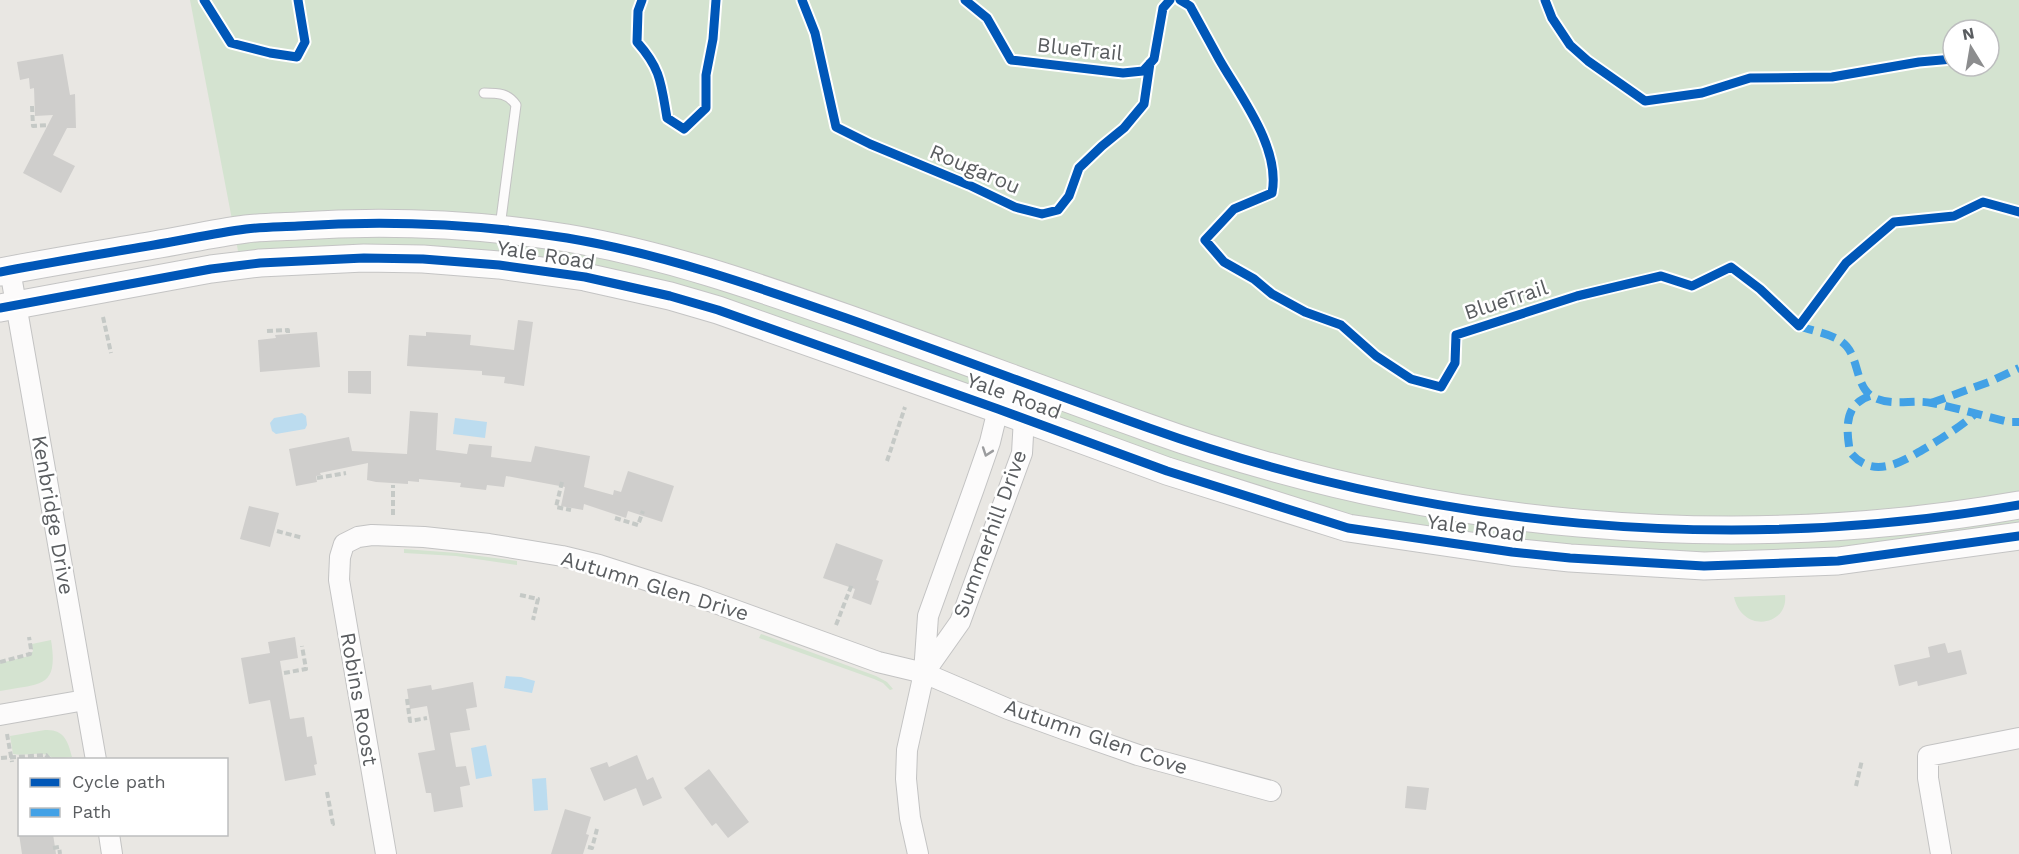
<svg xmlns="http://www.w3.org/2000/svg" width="2019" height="854" viewBox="0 0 2019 854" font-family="'Work Sans',sans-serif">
  <rect width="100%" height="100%" fill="#e9e7e3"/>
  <!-- green -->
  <path fill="#d4e3d0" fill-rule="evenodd" d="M 190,0 L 2019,0 L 2019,547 L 1894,565 L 1361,533 L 679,304 L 485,269 L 242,272 ZM 1953,30 L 1989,30 L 1989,66 L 1953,66 Z
    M 404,549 L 457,553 L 517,561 L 517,565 L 456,556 L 404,553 Z
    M 1785,595 C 1789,625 1743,635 1734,597 Z
    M 761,634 L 876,676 L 887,682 L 893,689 L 890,690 L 883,683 L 874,679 L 759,638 Z
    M 51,640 C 59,689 40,683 0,691 L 0,663 L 29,656 L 33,651 L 32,644 Z
    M 45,730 C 64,729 68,741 72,757 L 54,759 C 42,749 27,757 13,754 L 10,736 Z"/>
  <!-- water -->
  <path fill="#bcdcef" d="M 302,413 L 306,416 L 307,425 L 305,429 L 276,434 L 272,431 L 270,423 L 274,418 Z
    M 455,418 L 487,422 L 485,438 L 453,434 Z
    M 506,676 L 521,677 L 535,681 L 532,693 L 504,688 Z
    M 486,745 L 492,776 L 476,779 L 471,748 Z
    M 546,778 L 548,810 L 534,811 L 532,779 Z"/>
  <!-- building -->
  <path fill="#cfcecc" d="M 63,54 L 70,95 L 75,94 L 76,128 L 67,128 L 53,155 L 75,166 L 61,193 L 23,173 L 53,115 L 35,116 L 34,88 L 30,89 L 29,78 L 20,80 L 17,62 Z
    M 518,320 L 533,322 L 524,386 L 504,383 L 505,377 L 482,375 L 482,371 L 407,366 L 409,335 L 426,336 L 426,332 L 471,335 L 470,345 L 514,350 Z
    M 317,332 L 320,367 L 260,372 L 258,340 L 276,338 L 275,335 Z
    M 348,371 L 371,371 L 371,394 L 348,393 Z
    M 410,411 L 438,413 L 436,450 L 467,454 L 469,444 L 492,446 L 491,457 L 531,462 L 535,446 L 590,456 L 584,487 L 613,495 L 614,490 L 621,492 L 628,471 L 674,486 L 662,522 L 628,511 L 626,518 L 584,504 L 583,510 L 561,506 L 565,487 L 506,476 L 504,487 L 487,485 L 486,490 L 460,487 L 461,483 L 419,479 L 419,482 L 408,481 L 408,484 L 376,482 L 367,480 L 368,463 L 320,473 L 321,475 L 316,476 L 317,482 L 296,486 L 289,449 L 349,437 L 352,451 L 407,454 Z
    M 249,506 L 279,513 L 270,547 L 240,539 Z
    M 836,543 L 883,560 L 876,580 L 879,581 L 871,605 L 852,598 L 855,589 L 823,578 Z
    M 295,637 L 298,658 L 280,661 L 290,719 L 304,717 L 307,737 L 312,736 L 317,764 L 314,765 L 316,775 L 285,781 L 270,700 L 249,704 L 241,658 L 270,653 L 268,642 Z
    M 1945,643 L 1948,653 L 1961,650 L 1967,674 L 1918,686 L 1917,681 L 1899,686 L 1894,665 L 1930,657 L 1928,647 Z
    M 473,682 L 477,707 L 466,709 L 470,730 L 450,733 L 456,767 L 466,766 L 470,785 L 460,787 L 463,807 L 434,812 L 431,793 L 426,793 L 418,753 L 435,750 L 427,706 L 410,709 L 407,689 L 431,685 L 432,690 Z
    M 637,755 L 647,780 L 653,777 L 662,798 L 643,806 L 636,788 L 604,801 L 590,768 L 607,762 L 609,767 Z
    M 709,769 L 749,822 L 728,838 L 716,823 L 712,826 L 684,788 Z
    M 1407,786 L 1429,788 L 1426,810 L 1405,808 Z
    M 565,809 L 591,817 L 586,834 L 589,835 L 583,854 L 551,854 Z
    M 19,834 L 53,834 L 56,854 L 22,854 Z"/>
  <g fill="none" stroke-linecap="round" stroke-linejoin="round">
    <!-- service casing -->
    <g stroke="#c3c3c3" stroke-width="11">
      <path id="service" d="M 484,93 C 498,93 508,93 516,105 L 500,227"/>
    </g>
    <!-- minor casing -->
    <g stroke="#c3c3c3" stroke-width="22">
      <path id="minor" d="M 10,270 L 96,760
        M 924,673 L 960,622 L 1022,453 L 1024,418 L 1037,386
        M 0,715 L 85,700
        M 109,834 L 112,854
        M 386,854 L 339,580 L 340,557 L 344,544 L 358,537 L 372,535 L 424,537 L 489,544 L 562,556 L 599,565 L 696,596 L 878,662 L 924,673 L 1008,709 L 1066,730 L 1138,755 L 1271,791
        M 918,854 L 910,818 L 906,779 L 907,750 L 924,673 L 928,616 L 974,488 L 990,442 L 998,409 L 1011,376
        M 1941,854 L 1928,778 L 1928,756 L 2019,738"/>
    </g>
    <!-- secondary casing -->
    <g stroke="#c4c4c4" stroke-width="29">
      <path id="secondary" d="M 0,272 C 51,262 102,254 154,245 C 184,240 215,233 246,229 C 263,227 280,227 298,226 C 387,220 478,224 567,238 C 663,254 755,286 846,318 C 948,354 1048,392 1149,428 C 1427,528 1728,556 2019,505
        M 0,308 L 211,269 L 260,263 L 364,258 L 423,259 L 499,265 L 585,277 L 670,296 L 718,310 L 998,409 L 1167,471 L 1348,528 L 1512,552 L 1570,558 L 1704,566 L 1838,561 L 2019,536"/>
    </g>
    <!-- path -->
    <path stroke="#c5c9c6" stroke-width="4" stroke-dasharray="6 3" stroke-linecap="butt" d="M 32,106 L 33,126 L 48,125
      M 103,317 L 111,353
      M 267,331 L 288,330 L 288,333
      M 887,461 L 905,407
      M 317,478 L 346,473
      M 562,482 L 556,507 L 571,510
      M 393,515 L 393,485
      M 615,518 L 638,525 L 643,511
      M 277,531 L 303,538
      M 520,595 L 538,599 L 533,620
      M 836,625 L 852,584
      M 0,662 L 30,654 L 31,649 L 29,637
      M 284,673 L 306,669 L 302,646
      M 407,699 L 410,721 L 427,718
      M 7,734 L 12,762
      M 1,758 L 46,755 L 50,760
      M 1856,786 L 1862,760
      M 327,792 L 333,824 L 330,824
      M 588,847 L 592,848 L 597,829
      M 53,848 L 59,847 L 60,854"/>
    <!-- service -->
    <use href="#service" stroke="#fcfbfb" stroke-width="9"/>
    <!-- minor -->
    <use href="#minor" stroke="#fcfbfb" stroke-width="20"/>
    <!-- secondary -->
    <use href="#secondary" stroke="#fcfbfb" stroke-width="27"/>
    <!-- quiet -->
    <path stroke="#42a1e6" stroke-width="8" stroke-dasharray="15 8" stroke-linecap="butt" d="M 1799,326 C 1812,331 1832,334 1842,342 C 1860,355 1854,386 1873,397 C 1891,407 1913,399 1932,403 C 1958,408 1983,416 2009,422 L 2019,422
      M 1870,396 C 1844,404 1846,429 1850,452 C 1874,482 1905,460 1929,446 C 1945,436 1960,427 1975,414
      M 1931,403 L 1989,382 L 2019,368"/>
    <!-- cycleway casing -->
    <g stroke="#fff" stroke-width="13">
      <path id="cycleway" d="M 204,0 L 231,43 L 270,53 L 297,57 L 305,42 L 298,0
        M 642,0 L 638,11 L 637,42 C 661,69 661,83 667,118 L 684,129 L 706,108 L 706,75 L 713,39 L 716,0
        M 802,0 L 815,33 L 836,127 L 870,144 L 969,185 L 1015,207 L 1042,214 L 1058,210 L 1069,196 L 1079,168 L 1102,146 L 1124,128 L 1144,104 L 1150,63
        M 965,0 L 987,18 L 1011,60 L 1123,73 L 1143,71 L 1154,59 L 1163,8 L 1170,0
        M 1180,0 L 1190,6 C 1200,24 1209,41 1219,59 C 1240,96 1281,148 1272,193 L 1234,209 L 1205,240 L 1224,262 L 1254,279 L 1272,294 L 1305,312 L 1341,325 L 1376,356 L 1411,379 L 1441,387 L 1455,363 L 1456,335 L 1577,296 L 1661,276 L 1692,286 L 1731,267 L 1760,289 L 1799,326 L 1846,263 L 1894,222 L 1954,216 L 1983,202 L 2019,212
        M 1545,0 L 1552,18 L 1570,45 L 1588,61 L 1645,101 L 1702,93 L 1750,78 L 1832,77 L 1919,62 L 1953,59
        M 0,272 C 51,262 102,254 154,245 C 184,240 215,233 246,229 C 263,227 280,227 298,226 C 387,220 478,224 567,238 C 663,254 755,286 846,318 C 948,354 1048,392 1149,428 C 1427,528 1728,556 2019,505
        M 0,308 L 211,269 L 260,263 L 364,258 L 423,259 L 499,265 L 585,277 L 670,296 L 718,310 L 998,409 L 1167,471 L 1348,528 L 1512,552 L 1570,558 L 1704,566 L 1838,561 L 2019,536"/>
    </g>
    <!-- cycleway -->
    <use href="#cycleway" stroke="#0057b8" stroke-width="9"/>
  </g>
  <!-- one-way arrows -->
  <defs><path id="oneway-chevron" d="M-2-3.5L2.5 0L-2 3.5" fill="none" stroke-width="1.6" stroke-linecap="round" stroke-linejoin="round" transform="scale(1.5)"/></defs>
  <use stroke="#9b9c9e" href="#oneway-chevron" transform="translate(987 452) rotate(109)"/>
  <g text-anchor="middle" stroke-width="5" stroke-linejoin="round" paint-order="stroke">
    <!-- street labels -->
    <g font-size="21" fill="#5a5d60" stroke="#fff">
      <text transform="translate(1080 49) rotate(6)" y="7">BlueTrail</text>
      <text transform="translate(975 169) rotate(23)" y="7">Rougarou</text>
      <text transform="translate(546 255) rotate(9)" y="7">Yale Road</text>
      <text transform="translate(1506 300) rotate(-18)" y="7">BlueTrail</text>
      <text transform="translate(1014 396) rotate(20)" y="7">Yale Road</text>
      <text transform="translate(53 515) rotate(80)" y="7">Kenbridge Drive</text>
      <text transform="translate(1476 528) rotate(8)" y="7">Yale Road</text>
      <text transform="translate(990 534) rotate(-70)" y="7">Summerhill Drive</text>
      <text transform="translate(655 586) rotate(17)" y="7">Autumn Glen Drive</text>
      <text transform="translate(359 699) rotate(80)" y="7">Robins Roost</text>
      <text transform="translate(1096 737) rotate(19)" y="7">Autumn Glen Cove</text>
    </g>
  </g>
  <!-- legend -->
  <rect x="18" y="758" width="210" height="78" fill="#ffffff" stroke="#bdbebf" stroke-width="1.5"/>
  <rect x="30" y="778" width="30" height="9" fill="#0057b8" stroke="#bdbebf" stroke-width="1.5"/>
  <text x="72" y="788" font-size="18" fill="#5a5d60">Cycle path</text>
  <rect x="30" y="808" width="30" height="9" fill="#42a1e6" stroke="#bdbebf" stroke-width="1.5"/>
  <text x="72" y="818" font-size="18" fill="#5a5d60">Path</text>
  <!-- north arrow -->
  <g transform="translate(1971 48) rotate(349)"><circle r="28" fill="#ffffff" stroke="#bdbebf" stroke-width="1.5"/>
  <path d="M0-4.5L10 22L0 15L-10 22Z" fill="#8c8d8e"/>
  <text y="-9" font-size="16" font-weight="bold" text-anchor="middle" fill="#5a5d60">N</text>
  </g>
</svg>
